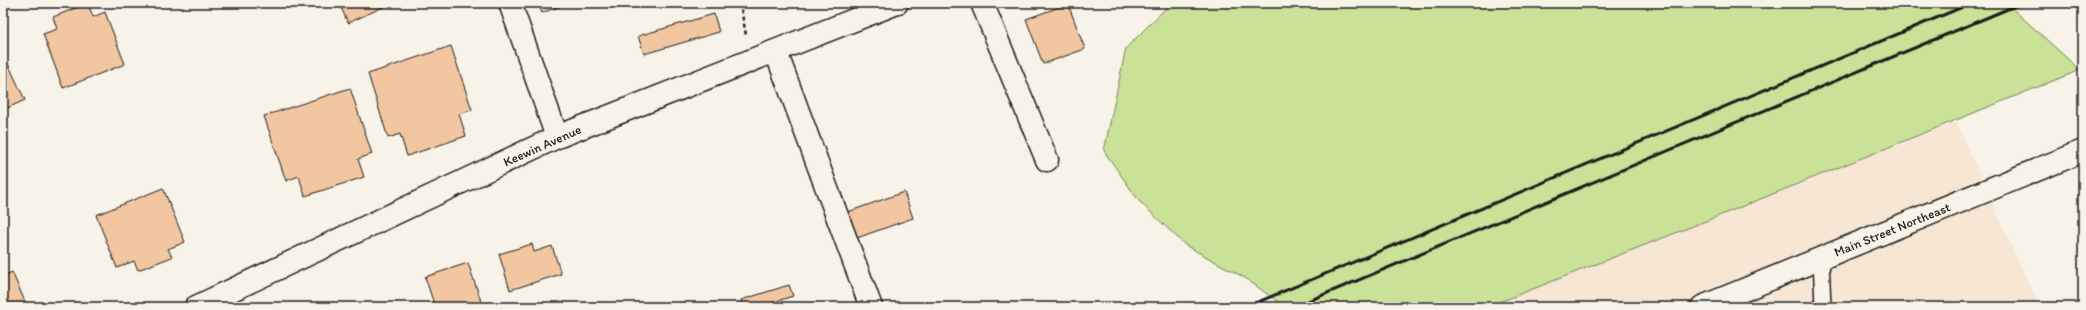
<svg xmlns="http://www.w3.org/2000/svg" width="2086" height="310" viewBox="0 0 2086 310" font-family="Itim,sans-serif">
  <rect width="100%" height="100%" fill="#f7f3e8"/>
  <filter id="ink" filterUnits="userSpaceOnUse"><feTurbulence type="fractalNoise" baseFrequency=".025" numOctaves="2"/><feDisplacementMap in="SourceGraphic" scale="8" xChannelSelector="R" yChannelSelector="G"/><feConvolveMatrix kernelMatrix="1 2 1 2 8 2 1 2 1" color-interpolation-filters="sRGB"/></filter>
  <g filter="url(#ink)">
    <!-- built -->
    <path fill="#f6e6d3" d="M 1956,122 L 2039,307 L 1487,307 Z"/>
    <!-- green -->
    <path fill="#cae297" stroke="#737f5a" d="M 1171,3 L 2006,3 L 2080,70 L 1711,219 L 1487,307 L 1285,307 L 1245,278 L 1185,245 L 1139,201 L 1104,151 L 1126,48 Z"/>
    <!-- building -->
    <path fill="#f2c6a1" stroke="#1c1c1c" d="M 88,3 L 93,17 L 105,12 L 125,64 L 63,88 L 43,34 L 57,29 L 53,17 Z
      M 339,3 L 392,3 L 348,23 Z
      M 538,3 L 569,3 L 542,13 Z
      M 1068,4 L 1085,49 L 1043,64 L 1026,19 Z
      M 714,14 L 719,32 L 644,54 L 638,36 Z
      M 451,46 L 472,110 L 459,114 L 466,136 L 407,156 L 400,134 L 388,138 L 368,74 Z
      M 3,53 L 25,100 L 3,110 Z
      M 350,88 L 372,154 L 358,159 L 364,177 L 305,196 L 299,176 L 286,181 L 264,116 Z
      M 163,188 L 185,242 L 168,249 L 172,257 L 138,270 L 134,261 L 117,268 L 96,215 Z
      M 904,192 L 913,218 L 854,239 L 845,213 Z
      M 532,244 L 534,252 L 552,246 L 561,274 L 510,290 L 499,254 Z
      M 468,263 L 483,307 L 435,307 L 425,277 Z
      M 12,272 L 26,304 L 19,307 L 3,307 L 3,276 Z
      M 789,285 L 793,296 L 758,307 L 743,307 L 741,300 Z"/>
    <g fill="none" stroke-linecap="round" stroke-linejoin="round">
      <!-- lane casing -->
      <g stroke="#1c1c1c" stroke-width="18">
        <path id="lane" d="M 1821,258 L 1823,307"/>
      </g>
      <!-- street casing -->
      <g stroke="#1c1c1c" stroke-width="25">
        <path id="street" d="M 510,3 L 557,137
          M 982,3 L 1047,160
          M 776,52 L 871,307
          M 196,307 L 557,137 L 897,3
          M 1702,307 L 2083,151"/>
      </g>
      <!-- path -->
      <path stroke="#1c1c1c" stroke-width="2.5" stroke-dasharray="4 3" stroke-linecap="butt" d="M 740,3 L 746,35"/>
      <!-- lane -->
      <use href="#lane" stroke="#f7f3e8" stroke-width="15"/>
      <!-- street -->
      <use href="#street" stroke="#f7f3e8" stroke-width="22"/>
      <!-- rail -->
      <path stroke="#1c1c1c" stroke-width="3" d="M 1246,307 L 1972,3
        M 1294,307 L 2022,3"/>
    </g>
  </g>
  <g text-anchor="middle" stroke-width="3" stroke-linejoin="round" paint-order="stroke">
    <!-- street labels -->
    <g font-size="13" fill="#1c1c1c" stroke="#f7f3e8">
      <text transform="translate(542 145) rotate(-24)" y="5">Keewin Avenue</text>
      <text transform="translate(1892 229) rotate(-22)" y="5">Main Street Northeast</text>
    </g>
  </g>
  <!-- margin -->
  <rect width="2086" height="310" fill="none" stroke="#f7f3e8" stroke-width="16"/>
  <rect x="8" y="8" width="2070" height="294" fill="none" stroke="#1c1c1c" stroke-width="1.5" filter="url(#ink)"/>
</svg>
